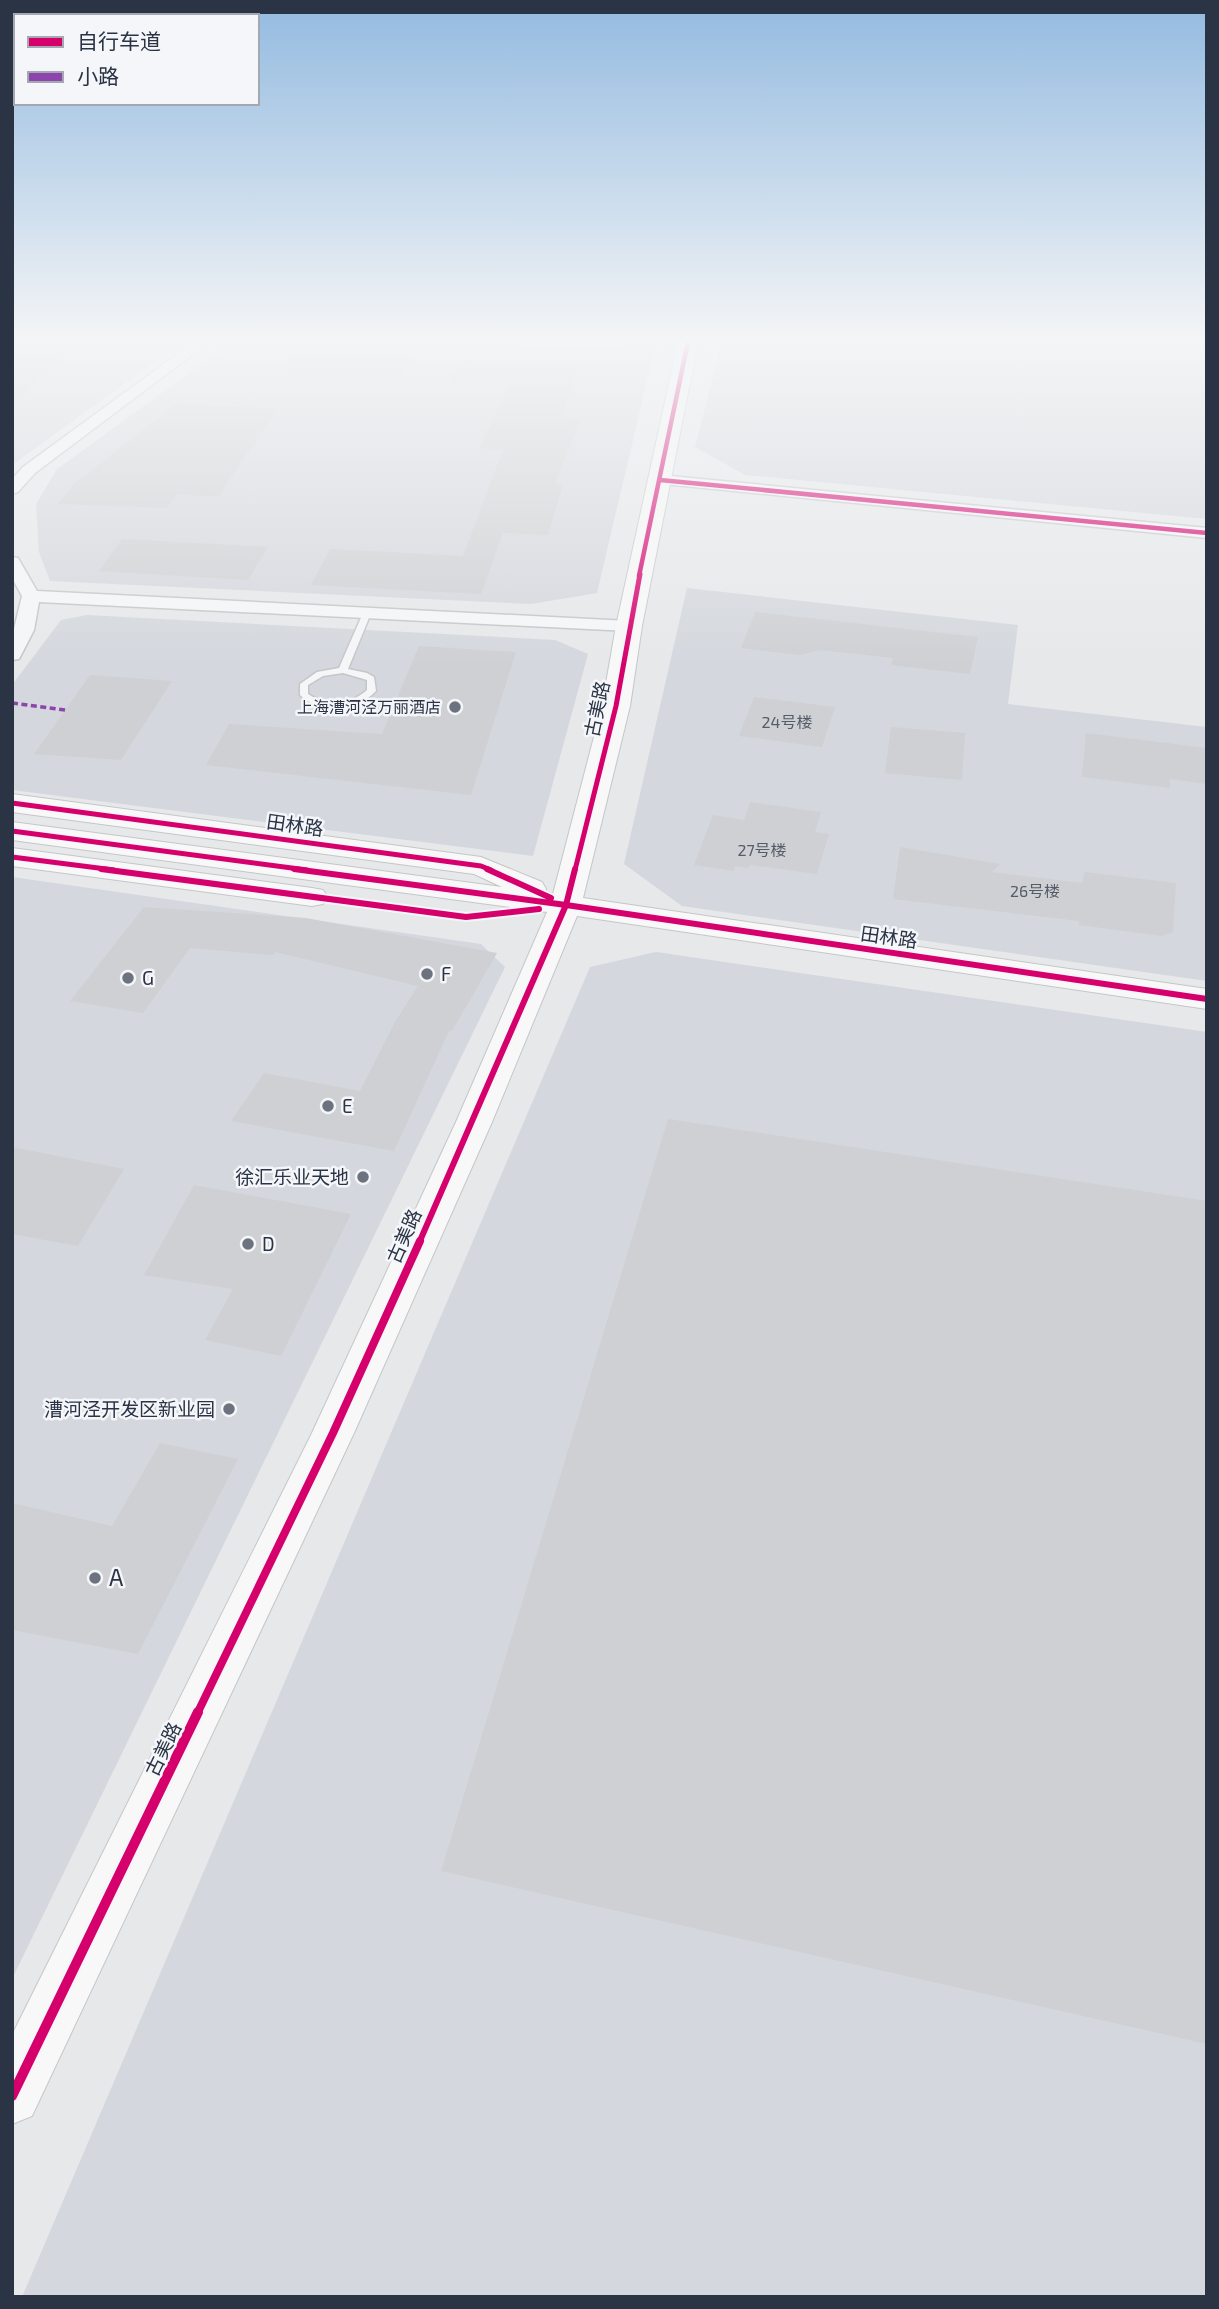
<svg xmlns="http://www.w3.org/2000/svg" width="1219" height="2309" viewBox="0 0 1219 2309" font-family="'Exo 2','Noto Sans SC',sans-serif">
  <rect width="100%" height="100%" fill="#e6e8ea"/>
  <!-- built -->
  <path fill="#d4d7dd" d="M 12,342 L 182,342 L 12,465 Z
    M 232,342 L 439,342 L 654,351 L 597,593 L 531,604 L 50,581 L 39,552 L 36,504 L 57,469 Z
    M 722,342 L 1207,342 L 1207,519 L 745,475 L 695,447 Z
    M 687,588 L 1018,625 L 1008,704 L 1207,727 L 1207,981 L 682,906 L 624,864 Z
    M 87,615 L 555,640 L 588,654 L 533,856 L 12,790 L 12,685 L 61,620 Z
    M 12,877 L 481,944 L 505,967 L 12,1979 Z
    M 656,952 L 1207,1032 L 1207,2297 L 22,2297 L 590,967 Z"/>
  <!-- building -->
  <path fill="#ced0d3" d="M 12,342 L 76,342 L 12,408 Z
    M 294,352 L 411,357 L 399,379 L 279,374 Z
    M 460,360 L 579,365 L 562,418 L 581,419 L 555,484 L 563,485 L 548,535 L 503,533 L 481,594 L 311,585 L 330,549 L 463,556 L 503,450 L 479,448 L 510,385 L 449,383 Z
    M 176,404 L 277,409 L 218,497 L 177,494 L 167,508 L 58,504 L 74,484 Z
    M 122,539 L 268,547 L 248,580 L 99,571 Z
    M 755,612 L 978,637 L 970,674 L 891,665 L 893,658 L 820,650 L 800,655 L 741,648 Z
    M 419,646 L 516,652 L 471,795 L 206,765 L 229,724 L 382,734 Z
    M 90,675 L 172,681 L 121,760 L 34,754 Z
    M 754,697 L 835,707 L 822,747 L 739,736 Z
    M 891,727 L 965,733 L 962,780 L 885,773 Z
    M 1086,733 L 1207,748 L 1207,784 L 1170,779 L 1170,788 L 1082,777 Z
    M 750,802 L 821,812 L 815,832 L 829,834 L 817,874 L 750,865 L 748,868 L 735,866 L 734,871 L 694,865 L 713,815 L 744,820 Z
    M 900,847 L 1000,864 L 992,872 L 1082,883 L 1085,872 L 1176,883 L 1173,932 L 1161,936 L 1079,925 L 1079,921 L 893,899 Z
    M 144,907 L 306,918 L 497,953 L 452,1031 L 449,1031 L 394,1151 L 231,1121 L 264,1073 L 360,1091 L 395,1022 L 418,986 L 275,952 L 273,955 L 190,948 L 143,1013 L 70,1001 Z
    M 668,1119 L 1207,1201 L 1207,2044 L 441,1871 Z
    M 12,1147 L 124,1169 L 78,1246 L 12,1234 Z
    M 194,1185 L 351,1214 L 281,1356 L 205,1340 L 233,1289 L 144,1275 Z
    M 160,1443 L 238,1459 L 138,1654 L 12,1630 L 12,1503 L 112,1526 Z"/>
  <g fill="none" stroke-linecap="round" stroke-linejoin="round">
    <!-- lane casing -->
    <g stroke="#c4c6c8" stroke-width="3">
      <path id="lane" d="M 367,610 L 371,613 L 348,669 L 367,673 L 374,677 L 376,691 C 357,711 320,715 300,695 L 300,684 L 317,672 L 339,668 L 363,613 ZM 343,673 L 367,680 L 367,690 C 350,705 327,707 308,694 L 308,685 L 323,676 Z"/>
    </g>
    <!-- street casing -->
    <g stroke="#c4c6c8" stroke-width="3">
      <path id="street" d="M 194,342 L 209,342 L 35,473 L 18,492 L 12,494 L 12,479 L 23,467 Z
        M 628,342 L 692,342 L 694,344 L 687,348 L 635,346 Z
        M 660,475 L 1207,528 L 1207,538 L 654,483 L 652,480 Z
        M 12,557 L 18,558 L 37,591 L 629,621 L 638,626 L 629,631 L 39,602 L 34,630 L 19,659 L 12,660 L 12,637 L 22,596 L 12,578 Z"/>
    </g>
    <!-- secondary casing -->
    <g stroke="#c4c6c8" stroke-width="2">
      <path id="secondary" d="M 678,342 L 698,342 L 642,626 L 630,706 L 583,898 L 1207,989 L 1207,1009 L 577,916 L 492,1122 L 354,1433 L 32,2116 L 12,2124 L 12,2035 L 312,1433 L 456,1122 L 547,912 L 12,840 L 12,822 L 502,887 L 474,874 L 12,812 L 12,794 L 481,857 L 542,882 L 546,889 L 544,893 L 553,894 L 602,706 L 616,626 Z
        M 12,848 L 312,888 L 323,890 L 328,897 L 323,904 L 312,906 L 12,866 Z"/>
    </g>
    <!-- lane -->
    <use href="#lane" fill="#f5f6f7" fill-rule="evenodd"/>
    <!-- street -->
    <use href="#street" fill="#f5f6f7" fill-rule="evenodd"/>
    <!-- secondary -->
    <use href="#secondary" fill="#f8f8f8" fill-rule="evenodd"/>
    <!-- quiet -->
    <path stroke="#8e44ad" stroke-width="3.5" stroke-dasharray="6 3.5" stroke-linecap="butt" d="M 12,703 L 65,710"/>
    <!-- cycleway-far4 casing -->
    <g stroke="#f4f6f9" stroke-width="7">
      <path id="cycleway-far4" d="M 660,480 L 1207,533
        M 639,576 L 688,342"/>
    </g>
    <!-- cycleway-far3 casing -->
    <g stroke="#f4f6f9" stroke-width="9">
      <path id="cycleway-far3" d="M 12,803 L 481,866 L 491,870
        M 12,831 L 307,870
        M 12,857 L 114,870
        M 575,870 L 616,706 L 640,574"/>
    </g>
    <!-- cycleway-far2 casing -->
    <g stroke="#f4f6f9" stroke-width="10">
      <path id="cycleway-far2" d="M 101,869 L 466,917 L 539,909
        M 294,869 L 566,905 L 1207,999
        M 487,869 L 551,898
        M 419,1243 L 566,905 L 575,869"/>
    </g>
    <!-- cycleway-far1 casing -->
    <g stroke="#f4f6f9" stroke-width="12">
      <path id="cycleway-far1" d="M 197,1714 L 333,1433 L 420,1241"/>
    </g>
    <!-- cycleway casing -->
    <g stroke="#f4f6f9" stroke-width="15">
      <path id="cycleway" d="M 12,2096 L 198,1712"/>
    </g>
    <!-- cycleway-far4 -->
    <use href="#cycleway-far4" stroke="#d6006c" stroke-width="4.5"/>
    <!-- cycleway-far3 -->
    <use href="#cycleway-far3" stroke="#d6006c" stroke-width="5"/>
    <!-- cycleway-far2 -->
    <use href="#cycleway-far2" stroke="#d6006c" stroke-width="6"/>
    <!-- cycleway-far1 -->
    <use href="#cycleway-far1" stroke="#d6006c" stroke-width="8"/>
    <!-- cycleway -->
    <use href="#cycleway" stroke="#d6006c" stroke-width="10"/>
  </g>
  <!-- sky -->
  <linearGradient id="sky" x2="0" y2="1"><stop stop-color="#93bae0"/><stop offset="0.51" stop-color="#f4f5f6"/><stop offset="1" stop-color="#f4f5f6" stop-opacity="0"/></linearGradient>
  <rect width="1219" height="665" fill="url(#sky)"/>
  <!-- markers -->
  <g fill="#6c737f" stroke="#f4f6f9" stroke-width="2.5">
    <circle cx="455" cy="707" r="7"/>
    <circle cx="427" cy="974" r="7"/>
    <circle cx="128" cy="978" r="7"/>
    <circle cx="328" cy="1106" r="7"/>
    <circle cx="363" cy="1177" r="7"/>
    <circle cx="248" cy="1244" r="7"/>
    <circle cx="229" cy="1409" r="7"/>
    <circle cx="95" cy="1578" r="7"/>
  </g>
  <g text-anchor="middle" stroke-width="5" stroke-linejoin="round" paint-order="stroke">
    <!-- far-poi labels -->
    <g font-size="16" fill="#2b3445" stroke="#f4f6f9" text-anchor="end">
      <text x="441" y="713">上海漕河泾万丽酒店</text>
    </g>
    <!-- number labels -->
    <g font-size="16" fill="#545c69">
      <text x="787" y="728">24号楼</text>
      <text x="762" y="856">27号楼</text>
      <text x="1035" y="897">26号楼</text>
    </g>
    <!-- street labels -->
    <g font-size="19" fill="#2b3445" stroke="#f4f6f9">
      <text transform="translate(597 709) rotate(-78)" y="7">古美路</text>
      <text transform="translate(295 825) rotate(8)" y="7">田林路</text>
      <text transform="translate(889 937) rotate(8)" y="7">田林路</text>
      <text transform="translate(404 1236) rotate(-66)" y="7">古美路</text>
      <text transform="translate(163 1749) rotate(-64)" y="7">古美路</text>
    </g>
    <!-- poi labels -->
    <g font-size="19" fill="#2b3445" stroke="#f4f6f9" text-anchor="start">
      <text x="441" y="981">F</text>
      <text x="142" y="985">G</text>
      <text x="342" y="1113">E</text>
      <text x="349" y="1184" text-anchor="end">徐汇乐业天地</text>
      <text x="262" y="1251">D</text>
      <text x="215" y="1416" text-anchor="end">漕河泾开发区新业园</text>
    </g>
    <!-- near-poi labels -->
    <g font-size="23" fill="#2b3445" stroke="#f4f6f9" text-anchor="start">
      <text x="109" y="1586">A</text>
    </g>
  </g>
  <!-- border -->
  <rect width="1219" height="2309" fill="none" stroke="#2b3445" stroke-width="28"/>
  <!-- legend -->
  <rect x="14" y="14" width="245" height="91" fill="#f4f6f9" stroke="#a4a8b1" stroke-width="2"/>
  <rect x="28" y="37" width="35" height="10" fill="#d6006c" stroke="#a4a8b1" stroke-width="2"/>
  <text x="77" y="49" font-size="21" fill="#2b3445">自行车道</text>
  <rect x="28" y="72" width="35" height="10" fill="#8e44ad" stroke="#a4a8b1" stroke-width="2"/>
  <text x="77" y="84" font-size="21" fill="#2b3445">小路</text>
</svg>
